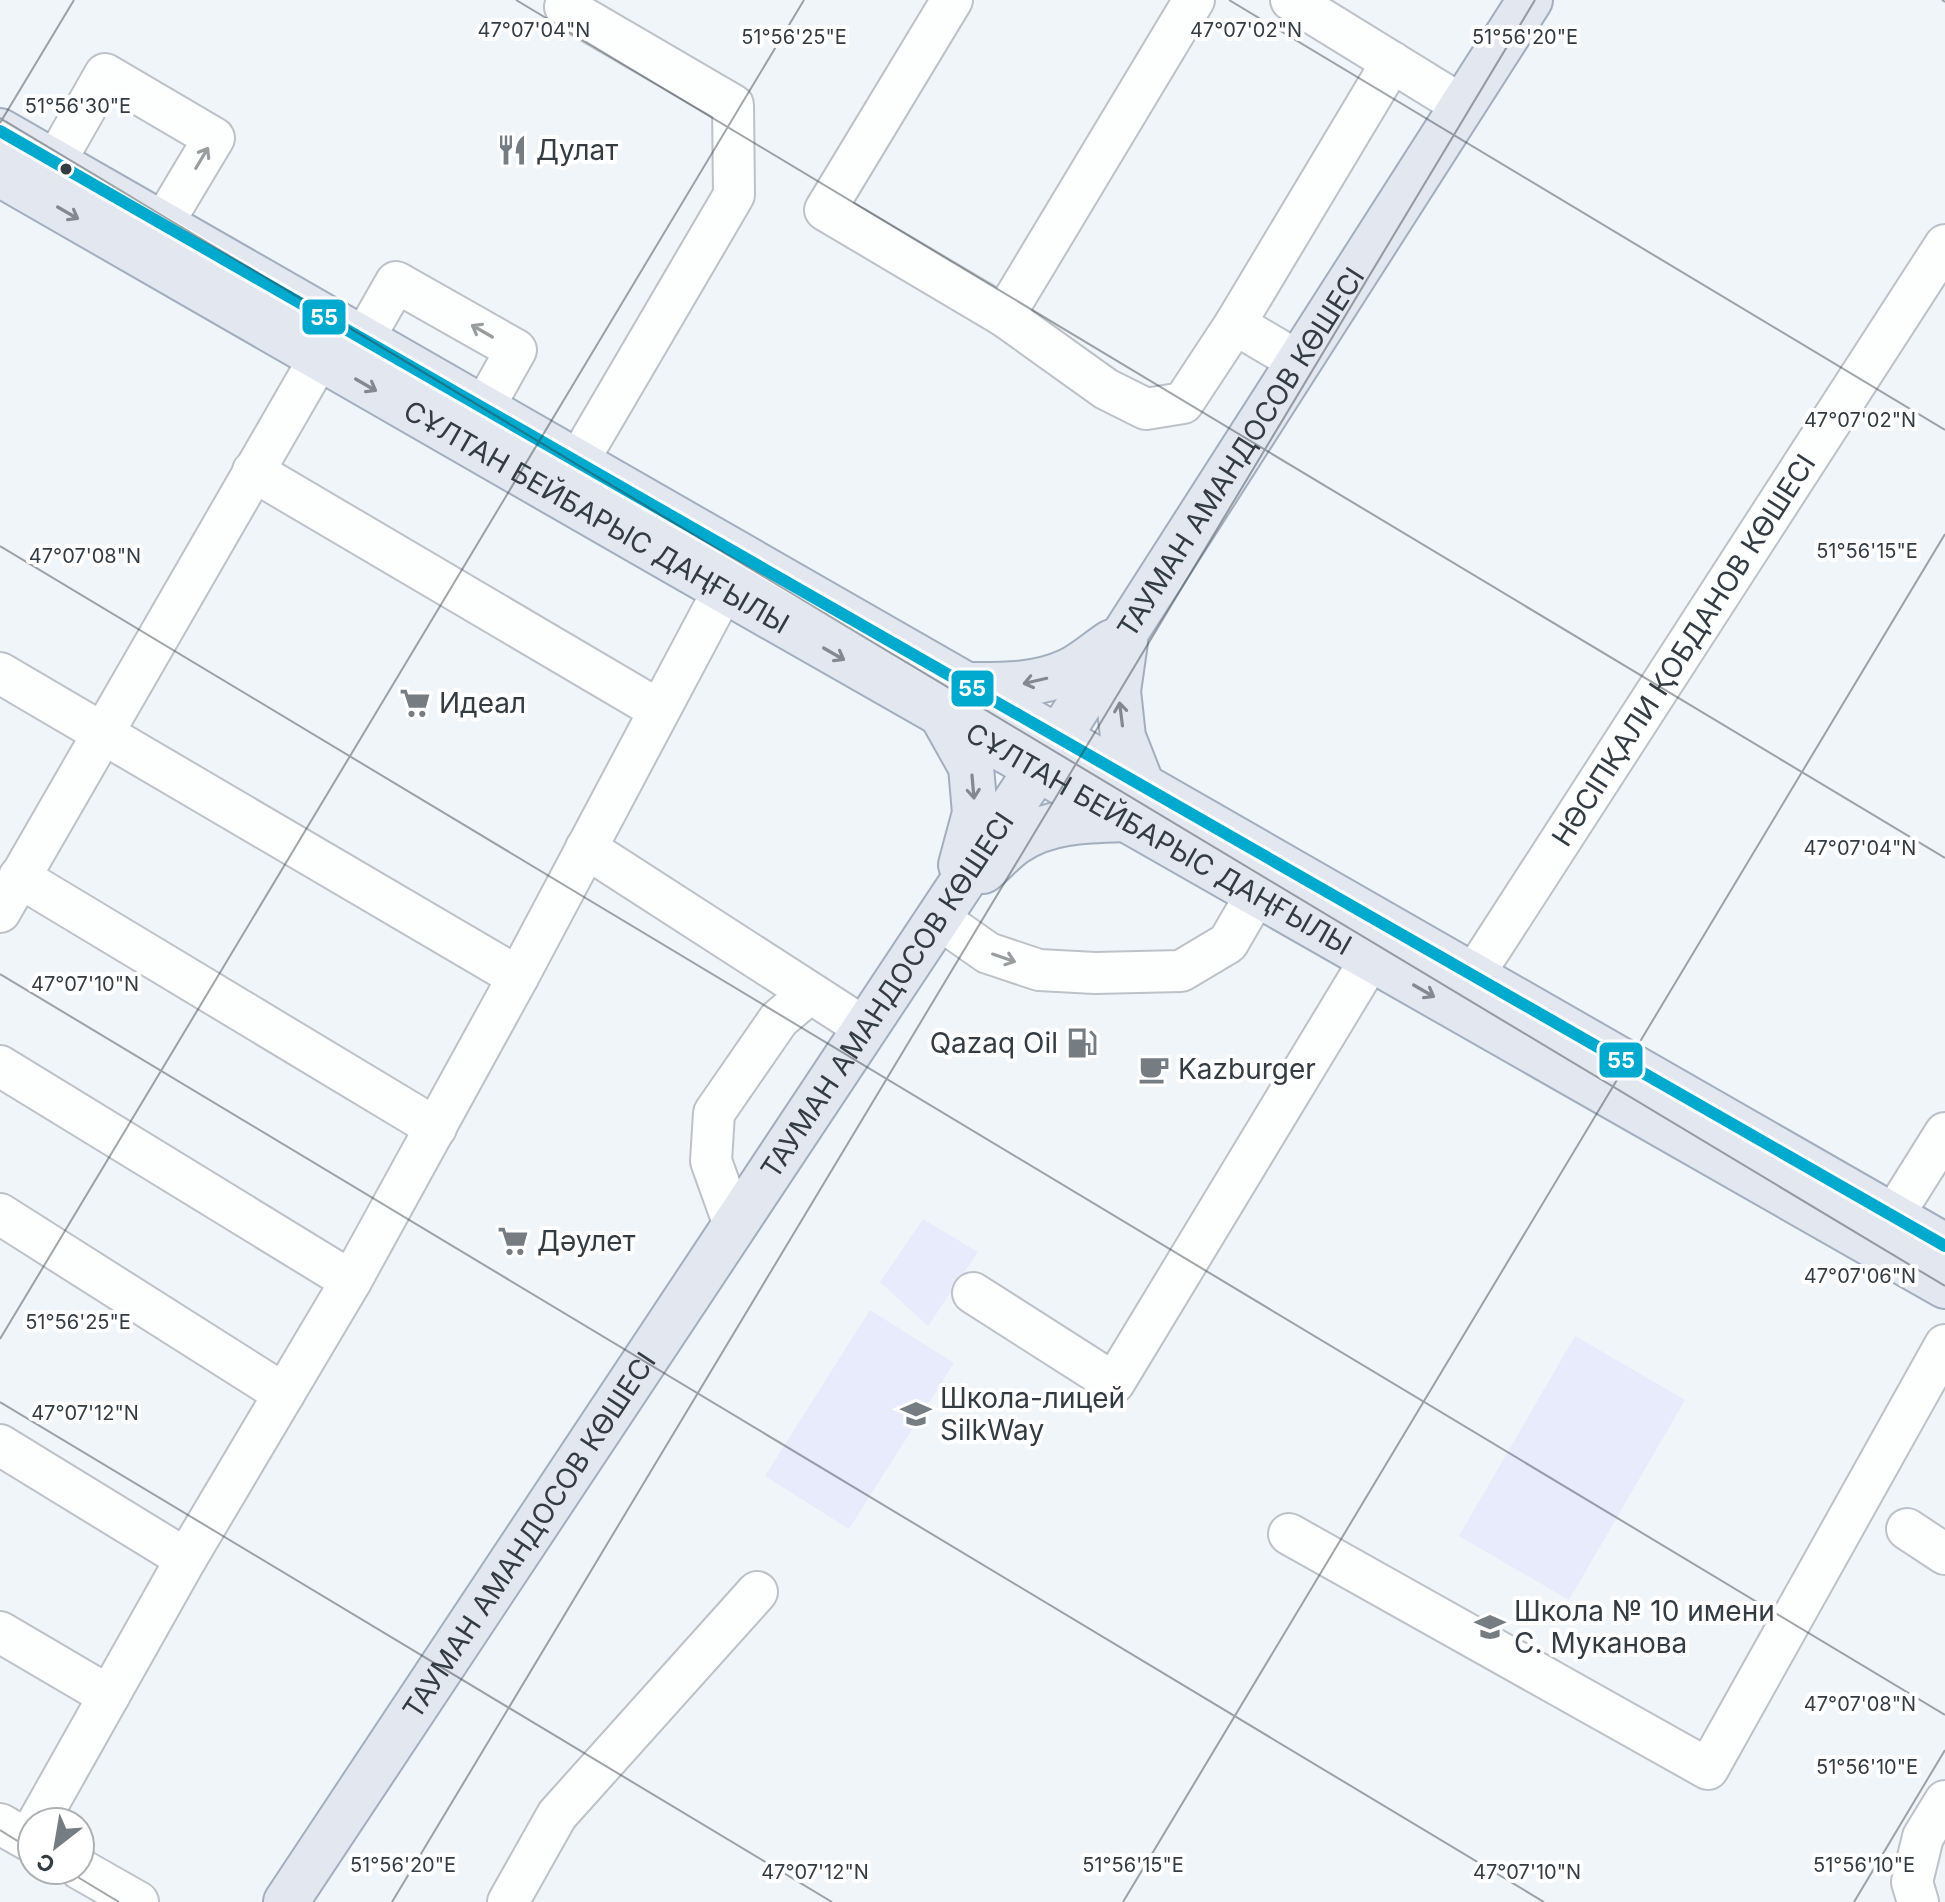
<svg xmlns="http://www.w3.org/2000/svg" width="1945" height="1902" viewBox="0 0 1945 1902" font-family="Inter,sans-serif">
  <rect width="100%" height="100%" fill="#f0f5f9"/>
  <!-- green -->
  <path fill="#e7ebfb" d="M 923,1219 L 978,1252 L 928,1326 L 880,1282 Z
    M 870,1310 L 954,1363 L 849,1529 L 765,1476 Z
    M 1575,1336 L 1685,1400 L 1569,1600 L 1459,1536 Z"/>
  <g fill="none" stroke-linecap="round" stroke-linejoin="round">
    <!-- minor casing -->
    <g stroke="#bcc2c8" stroke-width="44">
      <g id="minor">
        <path d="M 952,0 L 825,210 L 1004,316 L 1106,389 L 1146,409 L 1183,403 L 1235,324 L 1392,62"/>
        <path d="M 1291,0 L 1463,106"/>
        <path d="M 565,7 L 733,105 L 734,195 L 577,463"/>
        <path d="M 55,162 L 105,74 L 214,138 L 162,225"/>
        <path d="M 1004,316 L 1194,0"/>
        <path d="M 1235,324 L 1299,362"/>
        <path d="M 363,340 L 396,282 L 516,350 L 483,409"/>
        <path d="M 253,471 L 659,710"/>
        <path d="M 0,673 L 518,977"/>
        <path d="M 586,848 L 865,1028"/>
        <path d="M 19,877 L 436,1128"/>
        <path d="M 0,912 L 335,331"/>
        <path d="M 938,918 L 988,953 L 1039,970 L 1095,973 L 1181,971 L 1228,943 L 1257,893"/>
        <path id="s1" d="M 1473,976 L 1945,245"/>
        <path d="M 0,1066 L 351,1281"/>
        <path d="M 0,1214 L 284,1394"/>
        <path d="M 1893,1216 L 1945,1133"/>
        <path d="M 734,1225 L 711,1161 L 714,1113 L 779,1019 L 810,993"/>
        <path d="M 973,1293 L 1114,1383 L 1370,960"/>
        <path d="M 0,1445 L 186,1559"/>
        <path d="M 1907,1529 L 1945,1554"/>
        <path d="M 1289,1534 L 1708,1769 L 1945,1345"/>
        <path d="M 0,1632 L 109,1696"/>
        <path d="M 38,1822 L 186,1559 L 351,1281 L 518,977 L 723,591"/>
        <path d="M 0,1824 L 32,1842"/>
        <path d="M 80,1869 L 138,1902"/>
        <path d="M 508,1902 L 557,1815 L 757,1592"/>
        <path d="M 1918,1902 L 1912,1882 L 1923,1837 L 1945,1801"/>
      </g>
    </g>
    <!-- major casing -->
    <g stroke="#a2aebe" stroke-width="48">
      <g id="major">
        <path d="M 0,131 L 1945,1246"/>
        <path id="s2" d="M 0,174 C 647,547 1295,918 1945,1286"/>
        <path d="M 1125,642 L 1118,691 L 1123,737 L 1143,788"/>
        <path d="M 968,685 C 1003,685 1037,686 1069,671 C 1084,664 1098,651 1112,642"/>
        <path d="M 943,717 L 971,767 L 975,813 L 961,865"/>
        <path d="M 983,871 C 994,862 1004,850 1016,842 C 1048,820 1089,820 1127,819"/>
        <path id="s3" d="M 286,1902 L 1069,721 L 1530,0"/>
      </g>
    </g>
    <!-- minor -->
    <use href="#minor" stroke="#fdfefe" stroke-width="40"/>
    <!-- major -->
    <use href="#major" stroke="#e2e7f0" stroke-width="44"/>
    <!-- bus-1 casing -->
    <g stroke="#fff" stroke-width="18">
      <path id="bus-1" d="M 0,131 L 1945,1246"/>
    </g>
    <!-- bus-1 -->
    <use href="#bus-1" stroke="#00a9ce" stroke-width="12"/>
  </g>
  <!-- one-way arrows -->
  <defs><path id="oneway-shaft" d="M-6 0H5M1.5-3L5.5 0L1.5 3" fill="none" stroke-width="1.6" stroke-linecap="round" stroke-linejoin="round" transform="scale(2)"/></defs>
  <g stroke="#989da0">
    <use href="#oneway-shaft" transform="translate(202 158) rotate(-59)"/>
    <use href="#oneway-shaft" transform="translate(482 331) rotate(-150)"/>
    <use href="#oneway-shaft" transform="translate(1004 958) rotate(19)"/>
  </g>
  <g stroke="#828991">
    <use href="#oneway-shaft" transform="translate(68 213) rotate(30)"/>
    <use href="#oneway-shaft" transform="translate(366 385) rotate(30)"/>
    <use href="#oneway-shaft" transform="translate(834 654) rotate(30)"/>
    <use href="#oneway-shaft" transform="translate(1035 681) rotate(167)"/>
    <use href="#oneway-shaft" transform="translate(1121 714) rotate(-97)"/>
    <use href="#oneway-shaft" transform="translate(973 787) rotate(85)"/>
    <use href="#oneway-shaft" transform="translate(1424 991) rotate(30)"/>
  </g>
  <!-- ticks -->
  <path fill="none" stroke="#333c43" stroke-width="2" stroke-opacity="0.45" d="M 516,0 L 1945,858M 1229,0 L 1945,430M 1942,0 L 1945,2M 0,118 L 1945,1286M 0,123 L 74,0M 0,546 L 1945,1715M 0,974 L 1544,1902M 0,1339 L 804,0M 0,1402 L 832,1902M 0,1830 L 32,1850M 66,1870 L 119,1902M 392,1902 L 1535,0M 1123,1902 L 1945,534M 1854,1902 L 1945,1750"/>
  <!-- icons -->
  <defs>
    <g id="restaurant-bare" transform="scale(2.4)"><path d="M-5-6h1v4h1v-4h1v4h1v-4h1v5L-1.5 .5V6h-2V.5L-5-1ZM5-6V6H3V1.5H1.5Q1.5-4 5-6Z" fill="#757d83" stroke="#fff" stroke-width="2.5" paint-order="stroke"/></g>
    <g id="supermarket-bare" transform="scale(2.4)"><path d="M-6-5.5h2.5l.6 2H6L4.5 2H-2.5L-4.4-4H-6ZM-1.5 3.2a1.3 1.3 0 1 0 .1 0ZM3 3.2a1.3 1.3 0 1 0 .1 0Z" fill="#757d83" stroke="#fff" stroke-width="2.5" paint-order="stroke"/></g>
    <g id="fuel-bare" transform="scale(2.4)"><path d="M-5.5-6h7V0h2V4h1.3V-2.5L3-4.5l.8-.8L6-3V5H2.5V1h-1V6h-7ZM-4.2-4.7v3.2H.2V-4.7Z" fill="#757d83" stroke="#fff" stroke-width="2.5" paint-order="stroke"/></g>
    <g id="cafe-bare" transform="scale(2.4)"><path d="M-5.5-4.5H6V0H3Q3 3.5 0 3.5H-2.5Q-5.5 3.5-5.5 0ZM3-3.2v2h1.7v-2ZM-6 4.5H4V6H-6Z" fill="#757d83" stroke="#fff" stroke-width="2.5" paint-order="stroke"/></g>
    <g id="school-bare" transform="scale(2.4)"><path d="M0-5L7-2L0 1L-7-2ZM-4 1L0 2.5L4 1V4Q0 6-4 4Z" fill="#757d83" stroke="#fff" stroke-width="2.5" paint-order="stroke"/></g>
  </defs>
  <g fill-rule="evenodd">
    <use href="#restaurant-bare" x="512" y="150"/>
    <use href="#supermarket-bare" x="415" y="703"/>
    <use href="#fuel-bare" x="1082" y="1043"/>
    <use href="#cafe-bare" x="1154" y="1069"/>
    <use href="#supermarket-bare" x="513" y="1241"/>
    <use href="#school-bare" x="916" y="1414"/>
    <use href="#school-bare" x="1490" y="1627"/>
  </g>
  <!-- markers -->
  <circle fill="#333c43" stroke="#fff" stroke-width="3" cx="66" cy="169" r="7"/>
  <g text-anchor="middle" stroke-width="8" stroke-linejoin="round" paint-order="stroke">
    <!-- poi labels -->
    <g font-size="28" fill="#333c43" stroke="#fff" text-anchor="start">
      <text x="536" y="160">Дулат</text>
      <text x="439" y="713">Идеал</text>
      <text x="1058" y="1053" text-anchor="end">Qazaq Oil</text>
      <text x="1178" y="1079">Kazburger</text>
      <text x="537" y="1251">Дәулет</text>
      <text x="940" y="1408">Школа-лицей<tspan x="940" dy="32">SilkWay</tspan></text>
      <text x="1514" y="1621">Школа № 10 имени<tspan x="1514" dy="32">С. Муканова</tspan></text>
    </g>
    <!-- street labels -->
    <g font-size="28" fill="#333c43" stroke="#fff">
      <text dy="10" stroke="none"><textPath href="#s3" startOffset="1736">ТАУМАН АМАНДОСОВ КӨШЕСІ</textPath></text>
      <text dy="10" stroke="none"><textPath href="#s2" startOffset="688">СҰЛТАН БЕЙБАРЫС ДАҢҒЫЛЫ</textPath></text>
      <text dy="10" stroke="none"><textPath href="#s1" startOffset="388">НӘСІПҚАЛИ ҚОБДАНОВ КӨШЕСІ</textPath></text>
      <text dy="10" stroke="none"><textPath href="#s2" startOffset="1336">СҰЛТАН БЕЙБАРЫС ДАҢҒЫЛЫ</textPath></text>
      <text dy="10" stroke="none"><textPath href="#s3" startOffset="1088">ТАУМАН АМАНДОСОВ КӨШЕСІ</textPath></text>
      <text dy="10" stroke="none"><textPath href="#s3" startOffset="440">ТАУМАН АМАНДОСОВ КӨШЕСІ</textPath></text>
    </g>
  </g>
  <g font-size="20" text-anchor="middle" fill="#333c43" stroke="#fff" stroke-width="8" stroke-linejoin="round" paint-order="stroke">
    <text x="534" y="37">47°07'04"N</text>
    <text x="1246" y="37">47°07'02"N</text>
    <text x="794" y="44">51°56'25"E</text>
    <text x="1525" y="44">51°56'20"E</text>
    <text x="78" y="113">51°56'30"E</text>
    <text x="1860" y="427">47°07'02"N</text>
    <text x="1867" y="558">51°56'15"E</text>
    <text x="85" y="563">47°07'08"N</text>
    <text x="1860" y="855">47°07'04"N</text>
    <text x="85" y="991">47°07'10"N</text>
    <text x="1860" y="1283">47°07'06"N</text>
    <text x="78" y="1329">51°56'25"E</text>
    <text x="85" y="1420">47°07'12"N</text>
    <text x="1860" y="1711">47°07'08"N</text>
    <text x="1867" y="1774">51°56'10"E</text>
    <text x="403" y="1872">51°56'20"E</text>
    <text x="1133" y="1872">51°56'15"E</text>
    <text x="1864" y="1872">51°56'10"E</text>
    <text x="815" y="1879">47°07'12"N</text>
    <text x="1527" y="1879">47°07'10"N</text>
  </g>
  <g stroke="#fff" stroke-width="3">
    <rect x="301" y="298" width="46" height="38" rx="8" fill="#00a9ce"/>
    <rect x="950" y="669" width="45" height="39" rx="8" fill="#00a9ce"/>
    <rect x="1598" y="1041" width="46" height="38" rx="8" fill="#00a9ce"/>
  </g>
  <g font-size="22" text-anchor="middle" font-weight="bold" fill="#fff">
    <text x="324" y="325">55</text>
    <text x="972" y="696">55</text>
    <text x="1621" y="1068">55</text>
  </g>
  <!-- north arrow -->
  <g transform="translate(56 1846) rotate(211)"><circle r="38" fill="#ffffff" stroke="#adb1b4" stroke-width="2"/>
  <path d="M0-6L14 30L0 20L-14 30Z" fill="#757d83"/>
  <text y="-12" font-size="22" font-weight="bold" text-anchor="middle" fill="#333c43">С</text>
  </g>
</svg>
